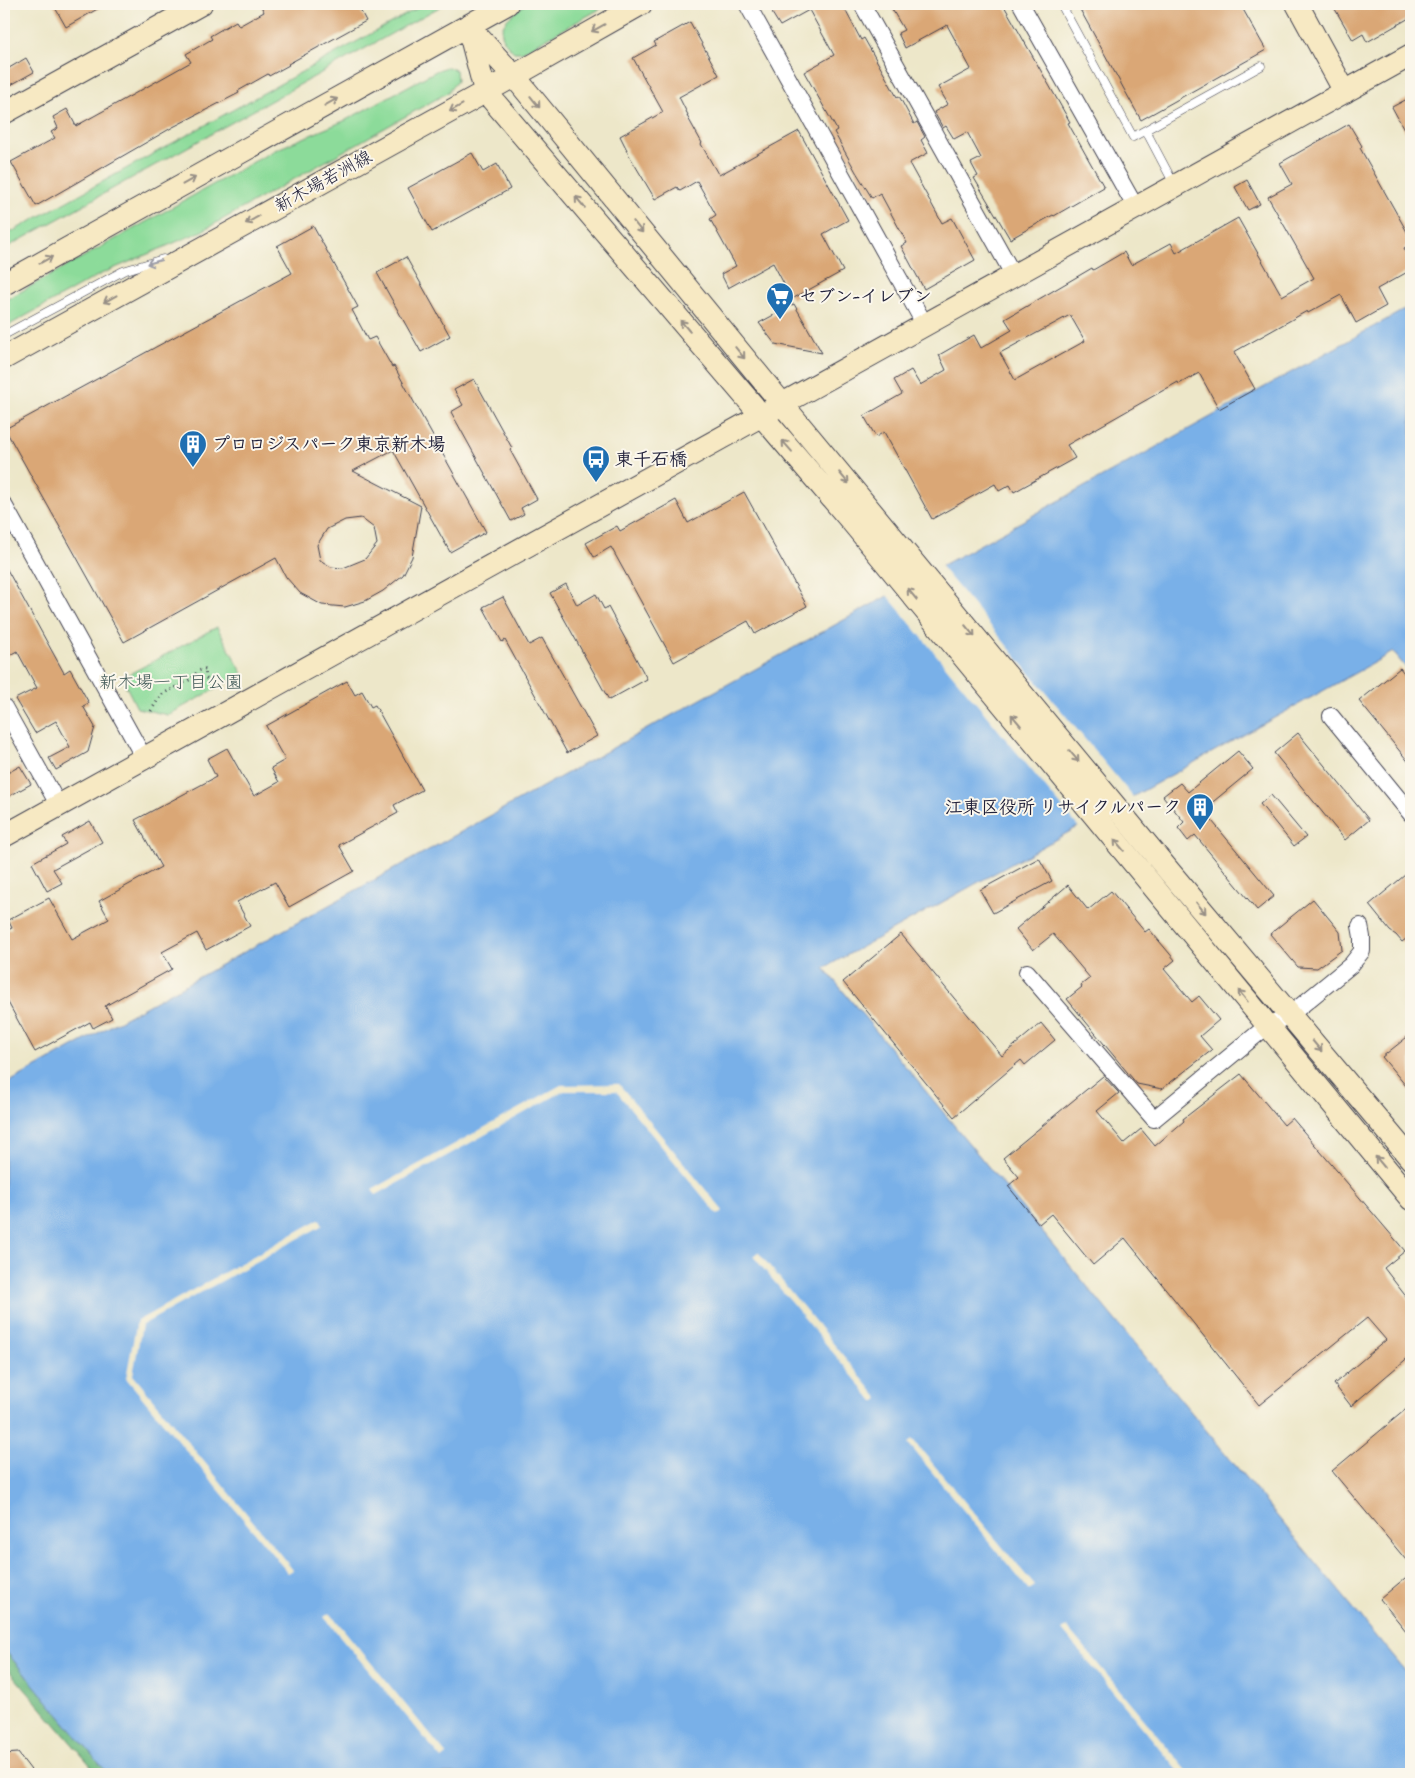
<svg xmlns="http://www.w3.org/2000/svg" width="1415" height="1778" viewBox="0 0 1415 1778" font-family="'Indie Flower','Klee One',sans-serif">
  <rect width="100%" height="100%" fill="#fbf7ec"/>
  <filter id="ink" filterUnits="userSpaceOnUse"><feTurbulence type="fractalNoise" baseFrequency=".02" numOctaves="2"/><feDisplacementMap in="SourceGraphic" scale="10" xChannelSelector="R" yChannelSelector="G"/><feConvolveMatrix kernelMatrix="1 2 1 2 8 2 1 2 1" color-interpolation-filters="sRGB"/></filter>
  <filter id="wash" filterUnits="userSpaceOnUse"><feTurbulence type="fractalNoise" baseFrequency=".0096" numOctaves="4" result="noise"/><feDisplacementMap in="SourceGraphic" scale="20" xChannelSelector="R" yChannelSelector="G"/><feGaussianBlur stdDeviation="1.12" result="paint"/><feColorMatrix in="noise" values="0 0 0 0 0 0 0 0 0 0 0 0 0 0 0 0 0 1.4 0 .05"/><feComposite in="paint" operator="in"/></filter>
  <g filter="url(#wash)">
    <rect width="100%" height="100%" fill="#ede7c9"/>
    <!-- green -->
    <path fill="#8cdb9a" stroke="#577e6a" d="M 425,4 L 445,4 L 4,249 L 4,236 Z
      M 526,4 L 609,4 L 522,52 L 514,52 C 489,30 507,18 526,4 Z
      M 446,67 L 456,70 L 457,81 L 447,93 L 202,231 L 101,274 L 4,328 L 4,301 L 275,150 L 346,120 L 436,71 Z
      M 217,627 L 243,674 L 168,715 L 137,708 L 122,678 Z"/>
    <!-- forest -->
    <path fill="#71bb82" stroke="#4a6e5e" d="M 4,1649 L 108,1774 L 98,1774 L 4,1665 Z"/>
    <!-- water -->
    <path fill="#79b0e8" stroke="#4e6992" d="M 1411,306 L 1411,674 L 1393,652 L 824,968 L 1411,1678 L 1411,1774 L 108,1774 L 4,1649 L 4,1085 Z"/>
    <!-- pier -->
    <path fill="#ede7c9" d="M 939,564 L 1134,798 L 1080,829 L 886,594 Z
      M 619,1084 L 723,1211 L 718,1215 L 616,1091 L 564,1091 L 376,1195 L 372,1190 L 561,1085 Z
      M 320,1219 L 323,1225 L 142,1325 L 133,1375 L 293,1570 L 288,1573 L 126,1378 L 137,1321 Z
      M 758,1252 L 879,1399 L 874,1402 L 753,1256 Z
      M 913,1440 L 1035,1586 L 1029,1590 L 908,1443 Z
      M 330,1613 L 447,1755 L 442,1759 L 324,1617 Z
      M 1067,1627 L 1189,1773 L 1181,1774 L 1062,1630 Z"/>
    <g id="blocks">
      <!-- building -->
      <path fill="#daa776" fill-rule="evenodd" d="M 53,4 L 106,4 L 66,27 Z
        M 260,4 L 357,4 L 366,21 L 288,64 L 289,65 L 269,76 L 268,74 L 238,91 L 239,93 L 173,127 L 36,206 L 11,162 L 55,138 L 51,132 L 58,128 L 53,117 L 67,109 L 76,126 L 143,89 L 191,62 L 186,54 L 212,39 L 210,36 L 236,21 L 239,26 L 264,12 Z
        M 788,4 L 842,4 L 861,40 L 864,38 L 897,97 L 899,96 L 914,124 L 917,122 L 925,137 L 921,140 L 928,153 L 909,163 L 942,223 L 952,218 L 975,260 L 924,289 L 901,246 L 907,243 L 880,193 L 872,198 L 856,172 L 834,132 L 837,130 L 804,72 L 834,55 L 809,10 L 780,26 L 772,13 Z
        M 889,4 L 1003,4 L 1070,122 L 1068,123 L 1104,187 L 1054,216 L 1053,215 L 1010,239 L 974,178 L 978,176 L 971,163 L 981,158 L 967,132 L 954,139 L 946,126 L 943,128 L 934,112 L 948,104 L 938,87 L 971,69 L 947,25 L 905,48 L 898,33 L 904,30 Z
        M 1077,4 L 1240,4 L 1266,50 L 1141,120 Z
        M 1332,4 L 1411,4 L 1411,17 L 1367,42 L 1363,34 L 1353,40 Z
        M 690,22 L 719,75 L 679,97 L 688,115 L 687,116 L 702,143 L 701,144 L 718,174 L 719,175 L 799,131 L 848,220 L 823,234 L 843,271 L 792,299 L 773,263 L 728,288 L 721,274 L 736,266 L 710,219 L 716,215 L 697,181 L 680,191 L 677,187 L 655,199 L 626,150 L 627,150 L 620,136 L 663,112 L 633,58 L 656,45 L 654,42 Z
        M 26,58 L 34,72 L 9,86 L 4,76 L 4,71 Z
        M 1411,97 L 1411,142 L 1392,107 Z
        M 1349,124 L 1362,146 L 1360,148 L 1411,239 L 1411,244 L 1404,248 L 1411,261 L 1411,270 L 1377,289 L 1386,306 L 1356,323 L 1341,295 L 1308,313 L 1307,311 L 1234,352 L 1255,389 L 1219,409 L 1199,373 L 1179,384 L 1178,382 L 1067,445 L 1075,458 L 1014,492 L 1010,485 L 999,491 L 995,484 L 932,519 L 884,432 L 876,437 L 864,416 L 902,394 L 894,380 L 911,370 L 920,385 L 946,370 L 939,355 L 974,335 L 981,348 L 1012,330 L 1005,319 L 1092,268 L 1093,270 L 1124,252 L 1131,265 L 1171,243 L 1176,253 L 1238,218 L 1282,296 L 1314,278 L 1268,197 L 1292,184 L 1280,163 ZM 1070,315 L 1085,341 L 1015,380 L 1000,353 Z
        M 472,153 L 483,172 L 497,164 L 510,189 L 432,232 L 408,188 Z
        M 1247,180 L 1260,204 L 1248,210 L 1235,187 Z
        M 313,226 L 358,307 L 352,310 L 368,340 L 375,337 L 392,367 L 394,366 L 486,532 L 450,552 L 393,450 L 353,471 L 421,506 L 412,557 L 403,575 L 383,591 L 365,601 L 345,607 L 322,605 L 300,593 L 286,577 L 276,558 L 124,642 L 5,429 L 292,273 L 277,246 ZM 361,518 L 374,528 L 377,544 L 365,559 L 343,568 L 331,567 L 320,560 L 317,545 L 327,529 L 345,520 Z
        M 406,257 L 450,336 L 421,352 L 377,273 Z
        M 794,304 L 822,353 L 775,344 L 759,323 Z
        M 474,379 L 512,448 L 510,450 L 537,499 L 521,508 L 524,514 L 511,521 L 451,412 L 463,405 L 454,390 Z
        M 744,492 L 807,606 L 755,634 L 748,621 L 674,662 L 611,547 L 594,557 L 586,543 L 617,526 L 620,531 L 676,500 L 688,523 Z
        M 4,564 L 64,673 L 70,669 L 89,703 L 83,706 L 95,727 L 88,752 L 56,770 L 49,758 L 70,747 L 56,721 L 35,733 L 15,699 L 37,688 L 17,651 L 4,658 Z
        M 566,584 L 577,605 L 596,594 L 604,609 L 608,607 L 647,679 L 609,700 L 550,593 Z
        M 503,597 L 529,645 L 542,638 L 597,736 L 567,753 L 505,640 L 502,642 L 483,607 Z
        M 1400,668 L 1411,682 L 1411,765 L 1359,701 Z
        M 347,681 L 355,695 L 362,691 L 371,707 L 375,705 L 422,790 L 394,805 L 398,813 L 339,845 L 354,871 L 289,907 L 275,882 L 237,902 L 250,926 L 206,950 L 197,933 L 162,952 L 172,969 L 105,1006 L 112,1018 L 93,1028 L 90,1022 L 35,1052 L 4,995 L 4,932 L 12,928 L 8,920 L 49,898 L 72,939 L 109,919 L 99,901 L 161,867 L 135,820 L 216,777 L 207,759 L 227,748 L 254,796 L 279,782 L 271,768 L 285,760 L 266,726 Z
        M 1298,733 L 1369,820 L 1345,840 L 1274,753 Z
        M 1238,751 L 1253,769 L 1203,810 L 1274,896 L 1257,910 L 1195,835 L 1188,841 L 1178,828 L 1184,822 L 1163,796 L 1180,783 L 1188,792 Z
        M 20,766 L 31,784 L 4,799 L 4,775 Z
        M 1271,795 L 1306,837 L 1294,846 L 1260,804 Z
        M 90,821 L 102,842 L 53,869 L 62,883 L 47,891 L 32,863 L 66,844 L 62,837 Z
        M 1039,858 L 1052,881 L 993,913 L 980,890 Z
        M 1411,870 L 1411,935 L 1402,942 L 1396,935 L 1390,931 L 1369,905 Z
        M 1068,885 L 1088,910 L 1111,891 L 1145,932 L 1149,929 L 1175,960 L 1164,969 L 1192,1002 L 1199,996 L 1219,1020 L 1200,1036 L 1212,1050 L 1162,1089 L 1137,1084 L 1067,999 L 1082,987 L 1081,985 L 1090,978 L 1053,934 L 1033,950 L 1016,929 Z
        M 1313,899 L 1340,932 L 1342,950 L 1317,968 L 1298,967 L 1270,934 Z
        M 901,934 L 1002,1056 L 1041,1023 L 1055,1040 L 1025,1065 L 1021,1060 L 954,1117 L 843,982 Z
        M 1411,1034 L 1411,1092 L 1382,1057 Z
        M 1241,1074 L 1284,1125 L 1292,1118 L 1405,1251 L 1384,1268 L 1411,1303 L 1411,1355 L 1351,1406 L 1334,1384 L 1386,1340 L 1367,1318 L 1259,1405 L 1125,1238 L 1093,1265 L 1051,1214 L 1039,1224 L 1008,1186 L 1019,1177 L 1003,1158 L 1103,1076 L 1119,1093 L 1097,1111 L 1124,1143 L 1141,1129 L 1155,1146 L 1184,1121 L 1183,1119 Z
        M 1411,1405 L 1411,1566 L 1332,1471 Z
        M 1411,1573 L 1411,1637 L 1380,1599 Z
        M 18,1753 L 34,1774 L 4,1774 L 4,1754 Z"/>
    </g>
  </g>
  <g filter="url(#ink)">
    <use href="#blocks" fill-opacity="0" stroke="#404050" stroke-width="1"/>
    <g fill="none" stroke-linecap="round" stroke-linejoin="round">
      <!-- lane casing -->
      <g stroke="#404050" stroke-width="9">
        <path id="lane" d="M 1061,4 L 1133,137 L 1261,66
          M 1146,131 L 1174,184
          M 4,335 L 123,271 L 163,259"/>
      </g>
      <!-- street casing -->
      <g stroke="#404050" stroke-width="18">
        <path id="street" d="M 747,4 L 925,325
          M 862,4 L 1014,276
          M 1021,4 L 1136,208
          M 4,505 L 144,758
          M 4,707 L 59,806
          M 1331,716 L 1411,814
          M 1027,972 L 1154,1119 L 1267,1026 L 1291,1014 L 1351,965 L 1362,951 L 1362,937 L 1360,926"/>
      </g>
      <!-- secondary casing -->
      <g stroke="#404050" stroke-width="24">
        <path id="secondary" d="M 1297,4 L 1345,92
          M 468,26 L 485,91 L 853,523 L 1411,1199
          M 470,28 L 514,76 L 783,405 L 1169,871 L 1411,1159
          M 4,113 L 201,4
          M 4,284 L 507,4
          M 4,358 L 514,76 L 641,4
          M 4,836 L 1411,55"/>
      </g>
      <!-- path -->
      <path stroke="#404050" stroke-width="3" stroke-dasharray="1 4" stroke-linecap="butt" d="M 151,711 L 161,695 L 191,679 L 198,671 L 205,669 L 206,678 L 213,690"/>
      <!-- lane -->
      <use href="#lane" stroke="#fff" stroke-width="8"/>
      <!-- street -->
      <use href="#street" stroke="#fff" stroke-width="16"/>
      <!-- secondary -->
      <use href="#secondary" stroke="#f7e9c3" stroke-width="22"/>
    </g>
    <!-- one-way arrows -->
    <defs><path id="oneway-shaft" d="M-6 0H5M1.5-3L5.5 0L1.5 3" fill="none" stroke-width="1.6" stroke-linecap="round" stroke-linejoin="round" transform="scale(1.25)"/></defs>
    <g stroke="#978f86">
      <use href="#oneway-shaft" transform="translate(598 28) rotate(151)"/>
      <use href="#oneway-shaft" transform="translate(331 102) rotate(-29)"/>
      <use href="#oneway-shaft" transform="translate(535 102) rotate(51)"/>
      <use href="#oneway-shaft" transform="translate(456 108) rotate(151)"/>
      <use href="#oneway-shaft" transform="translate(189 181) rotate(-29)"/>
      <use href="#oneway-shaft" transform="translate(580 202) rotate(-130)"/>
      <use href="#oneway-shaft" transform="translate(252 220) rotate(151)"/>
      <use href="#oneway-shaft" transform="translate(638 227) rotate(51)"/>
      <use href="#oneway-shaft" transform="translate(46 260) rotate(-29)"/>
      <use href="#oneway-shaft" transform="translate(110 299) rotate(151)"/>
      <use href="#oneway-shaft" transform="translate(685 326) rotate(-130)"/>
      <use href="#oneway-shaft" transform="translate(740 353) rotate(51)"/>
      <use href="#oneway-shaft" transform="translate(787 446) rotate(-131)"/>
      <use href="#oneway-shaft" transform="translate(844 478) rotate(50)"/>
      <use href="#oneway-shaft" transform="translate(912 594) rotate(-130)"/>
      <use href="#oneway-shaft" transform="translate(970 631) rotate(50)"/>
      <use href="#oneway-shaft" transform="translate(1016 720) rotate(-130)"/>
      <use href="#oneway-shaft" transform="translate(1074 756) rotate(50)"/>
      <use href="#oneway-shaft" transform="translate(1119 845) rotate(-130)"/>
      <use href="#oneway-shaft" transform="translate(1201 908) rotate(50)"/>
      <use href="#oneway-shaft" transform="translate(1243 996) rotate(-129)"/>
      <use href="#oneway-shaft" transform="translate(1317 1046) rotate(50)"/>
      <use href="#oneway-shaft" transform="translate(1380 1162) rotate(-130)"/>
    </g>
    <use stroke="#9c9ca7" href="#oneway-shaft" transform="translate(154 262) rotate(164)"/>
  </g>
  <!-- icons -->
  <defs>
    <g id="supermarket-pin" transform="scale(1.4375)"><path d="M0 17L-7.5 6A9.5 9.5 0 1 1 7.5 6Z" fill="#1f6fb2" stroke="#fbf7ec"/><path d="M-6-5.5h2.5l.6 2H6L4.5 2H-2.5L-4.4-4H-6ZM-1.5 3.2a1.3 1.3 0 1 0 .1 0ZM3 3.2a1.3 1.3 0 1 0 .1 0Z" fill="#fff"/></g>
    <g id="building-pin" transform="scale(1.4375)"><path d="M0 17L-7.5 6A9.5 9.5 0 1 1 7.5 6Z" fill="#1f6fb2" stroke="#fbf7ec"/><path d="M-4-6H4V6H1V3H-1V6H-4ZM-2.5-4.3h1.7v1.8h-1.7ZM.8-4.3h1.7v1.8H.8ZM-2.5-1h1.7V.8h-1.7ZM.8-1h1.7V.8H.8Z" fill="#fff"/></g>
    <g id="bus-pin" transform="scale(1.4375)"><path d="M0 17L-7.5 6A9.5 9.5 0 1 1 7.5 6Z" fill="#1f6fb2" stroke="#fbf7ec"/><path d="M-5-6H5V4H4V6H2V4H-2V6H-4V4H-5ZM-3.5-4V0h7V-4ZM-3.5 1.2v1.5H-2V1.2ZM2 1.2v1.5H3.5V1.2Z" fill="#fff"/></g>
  </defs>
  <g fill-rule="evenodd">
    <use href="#supermarket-pin" x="780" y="296"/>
    <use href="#building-pin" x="193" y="444"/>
    <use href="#bus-pin" x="596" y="459"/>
    <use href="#building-pin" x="1200" y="807"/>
  </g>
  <g text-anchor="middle" stroke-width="4" stroke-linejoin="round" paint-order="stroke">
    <!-- street labels -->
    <g font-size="18" fill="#22223b" stroke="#fbf7ec">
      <text transform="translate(323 181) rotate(-29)" y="6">新木場若洲線</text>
    </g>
    <!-- poi labels -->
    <g font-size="18" font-weight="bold" fill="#22223b" stroke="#fbf7ec" text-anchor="start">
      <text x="799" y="302">セブン-イレブン</text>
      <text x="212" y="450">プロロジスパーク東京新木場</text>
      <text x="615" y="465">東千石橋</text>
      <text x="1181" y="813" text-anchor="end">江東区役所 リサイクルパーク</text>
    </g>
    <!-- park labels -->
    <g font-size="18" fill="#425a58" stroke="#fbf7ec">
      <text x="171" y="688">新木場一丁目公園</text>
    </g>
  </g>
  <!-- margin -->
  <rect width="1415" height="1778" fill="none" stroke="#fbf7ec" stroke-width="20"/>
</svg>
